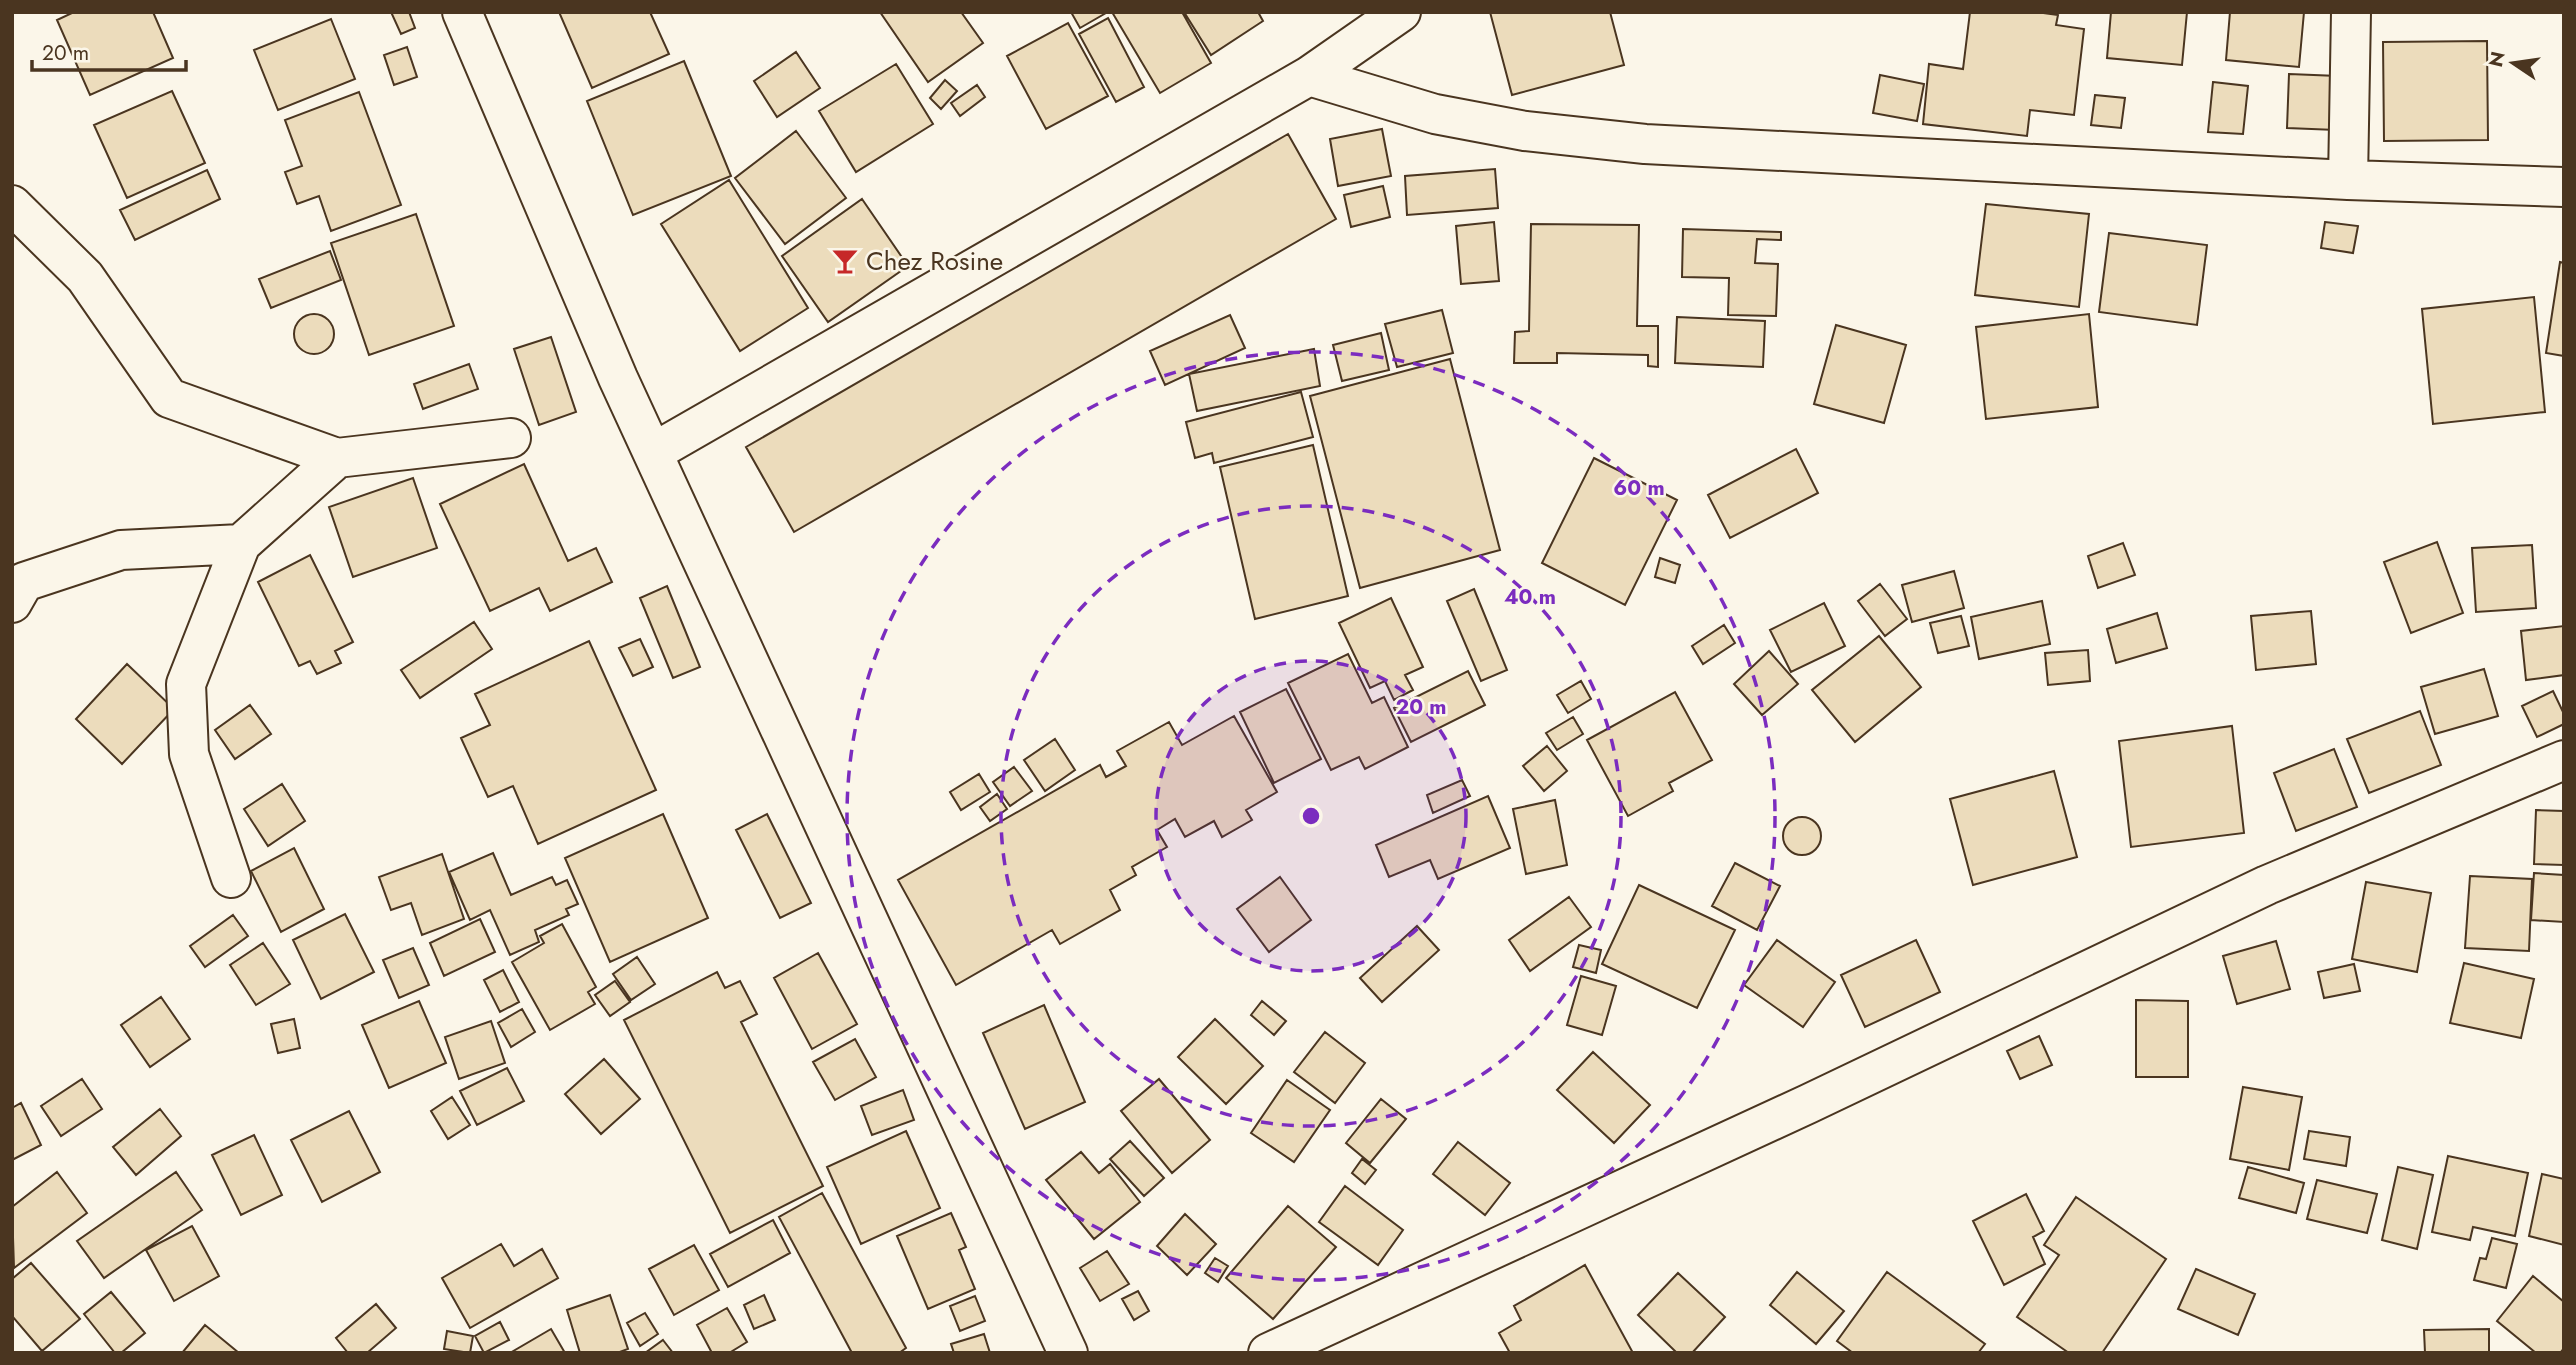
<svg xmlns="http://www.w3.org/2000/svg" width="2576" height="1365" viewBox="0 0 2576 1365" font-family="Jost,sans-serif">
  <rect width="100%" height="100%" fill="#fbf6e9"/>
  <!-- building -->
  <path fill="#ecdcbc" stroke="#4a3520" stroke-width="2" d="M 74,12 L 153,12 L 173,58 L 90,95 L 57,20 Z
    M 391,12 L 409,12 L 415,28 L 401,34 Z
    M 559,12 L 650,12 L 669,54 L 592,88 Z
    M 880,12 L 961,12 L 983,43 L 928,82 Z
    M 1071,12 L 1106,12 L 1106,13 L 1080,28 Z
    M 1112,12 L 1182,12 L 1211,63 L 1160,93 Z
    M 1184,12 L 1258,12 L 1263,21 L 1211,55 Z
    M 1490,12 L 1610,12 L 1624,65 L 1512,95 Z
    M 1970,12 L 2036,12 L 2058,15 L 2056,25 L 2084,29 L 2074,115 L 2030,110 L 2027,136 L 1923,124 L 1929,64 L 1963,69 Z
    M 2111,12 L 2187,12 L 2182,65 L 2107,58 Z
    M 2230,12 L 2304,12 L 2299,67 L 2226,60 Z
    M 1108,18 L 1144,87 L 1116,102 L 1079,34 Z
    M 331,19 L 355,79 L 278,110 L 254,50 Z
    M 1068,23 L 1108,96 L 1046,129 L 1007,56 Z
    M 2487,41 L 2488,140 L 2384,141 L 2383,42 Z
    M 407,47 L 417,77 L 394,85 L 384,55 Z
    M 796,52 L 820,88 L 777,117 L 754,81 Z
    M 684,61 L 731,176 L 633,215 L 587,101 Z
    M 896,64 L 933,124 L 856,172 L 819,111 Z
    M 2289,74 L 2338,76 L 2336,130 L 2287,128 Z
    M 1880,75 L 1924,84 L 1917,121 L 1873,113 Z
    M 945,80 L 957,91 L 941,109 L 930,98 Z
    M 2213,82 L 2248,86 L 2243,134 L 2208,132 Z
    M 977,85 L 985,97 L 960,116 L 951,103 Z
    M 172,91 L 205,163 L 127,198 L 94,125 Z
    M 359,92 L 401,205 L 331,231 L 319,196 L 297,204 L 285,172 L 302,166 L 285,120 Z
    M 2095,95 L 2125,98 L 2121,128 L 2091,125 Z
    M 1382,129 L 1391,176 L 1338,186 L 1330,139 Z
    M 796,131 L 846,198 L 785,244 L 735,178 Z
    M 1288,134 L 1336,219 L 794,532 L 746,447 Z
    M 1495,169 L 1498,208 L 1407,215 L 1405,176 Z
    M 207,170 L 220,199 L 135,240 L 120,210 Z
    M 729,180 L 808,308 L 740,351 L 661,224 Z
    M 1383,186 L 1390,217 L 1351,227 L 1344,195 Z
    M 862,199 L 908,266 L 828,322 L 782,256 Z
    M 1986,204 L 2089,214 L 2079,307 L 1975,295 Z
    M 416,214 L 454,326 L 369,355 L 331,243 Z
    M 1494,222 L 1499,281 L 1461,284 L 1456,226 Z
    M 2325,222 L 2358,226 L 2353,253 L 2321,248 Z
    M 1531,224 L 1639,225 L 1637,326 L 1658,326 L 1658,367 L 1648,366 L 1648,355 L 1557,353 L 1557,363 L 1514,363 L 1515,332 L 1529,331 Z
    M 1683,229 L 1781,232 L 1781,240 L 1757,239 L 1755,263 L 1778,264 L 1776,316 L 1728,315 L 1729,278 L 1682,277 Z
    M 2109,233 L 2207,245 L 2197,325 L 2099,312 Z
    M 330,251 L 341,280 L 271,308 L 259,279 Z
    M 2560,262 L 2564,263 L 2564,356 L 2546,353 Z
    M 2534,297 L 2545,412 L 2433,424 L 2422,309 Z
    M 1442,310 L 1453,353 L 1397,367 L 1385,324 Z
    M 2089,314 L 2098,407 L 1986,419 L 1976,327 Z
    M294 334a20 20 0 1 1 40 0a20 20 0 1 1-40 0Z
    M 1230,315 L 1245,348 L 1165,385 L 1150,351 Z
    M 1677,317 L 1765,321 L 1763,367 L 1675,363 Z
    M 1836,325 L 1906,345 L 1884,423 L 1814,404 Z
    M 1381,333 L 1389,370 L 1342,381 L 1333,345 Z
    M 551,337 L 576,412 L 539,425 L 514,349 Z
    M 1314,349 L 1320,386 L 1197,411 L 1189,374 Z
    M 1450,359 L 1500,550 L 1360,588 L 1310,396 Z
    M 469,364 L 478,389 L 423,409 L 414,384 Z
    M 1301,392 L 1313,437 L 1214,463 L 1212,453 L 1195,458 L 1186,422 Z
    M 1313,445 L 1348,596 L 1255,619 L 1220,467 Z
    M 1796,449 L 1818,493 L 1730,538 L 1708,495 Z
    M 1594,458 L 1677,500 L 1625,605 L 1542,563 Z
    M 524,464 L 568,561 L 596,548 L 612,582 L 550,611 L 539,588 L 490,611 L 440,504 Z
    M 413,478 L 437,548 L 353,577 L 329,507 Z
    M 2437,542 L 2463,613 L 2411,633 L 2384,562 Z
    M 2123,543 L 2135,575 L 2098,588 L 2088,556 Z
    M 2532,545 L 2536,608 L 2476,612 L 2472,548 Z
    M 310,555 L 353,642 L 335,651 L 341,663 L 317,674 L 310,661 L 299,666 L 258,582 Z
    M 1660,558 L 1680,565 L 1675,583 L 1655,577 Z
    M 1954,571 L 1964,608 L 1912,622 L 1902,585 Z
    M 1880,584 L 1907,619 L 1885,636 L 1858,601 Z
    M 667,586 L 700,667 L 673,678 L 640,598 Z
    M 1474,589 L 1507,670 L 1481,681 L 1447,601 Z
    M 1391,598 L 1423,667 L 1405,675 L 1413,690 L 1394,700 L 1385,681 L 1370,688 L 1339,623 Z
    M 2042,601 L 2050,644 L 1979,659 L 1971,617 Z
    M 1824,603 L 1845,646 L 1791,672 L 1770,630 Z
    M 2311,611 L 2316,664 L 2256,670 L 2251,616 Z
    M 2157,613 L 2167,648 L 2116,663 L 2107,629 Z
    M 1961,616 L 1969,646 L 1938,653 L 1930,623 Z
    M 474,622 L 492,649 L 420,698 L 401,670 Z
    M 1724,625 L 1735,643 L 1703,664 L 1692,646 Z
    M 2564,626 L 2564,675 L 2526,680 L 2521,631 Z
    M 1879,636 L 1921,687 L 1855,742 L 1812,690 Z
    M 640,639 L 653,667 L 633,676 L 619,648 Z
    M 589,641 L 656,790 L 538,844 L 513,786 L 488,797 L 461,738 L 490,725 L 475,694 Z
    M 2088,650 L 2090,681 L 2048,685 L 2045,653 Z
    M 1769,651 L 1798,684 L 1762,715 L 1734,684 Z
    M 1348,654 L 1372,703 L 1384,697 L 1408,747 L 1365,769 L 1359,757 L 1331,770 L 1288,683 Z
    M 127,664 L 174,709 L 122,764 L 76,719 Z
    M 2484,669 L 2498,716 L 2435,734 L 2421,687 Z
    M 1468,671 L 1485,705 L 1411,742 L 1394,708 Z
    M 1581,681 L 1591,699 L 1568,713 L 1557,695 Z
    M 1286,689 L 1321,759 L 1274,783 L 1240,712 Z
    M 2553,691 L 2564,714 L 2564,724 L 2537,737 L 2522,706 Z
    M 1675,692 L 1712,760 L 1669,783 L 1673,791 L 1628,816 L 1587,740 Z
    M 250,705 L 271,734 L 235,759 L 215,730 Z
    M 2420,711 L 2441,765 L 2369,793 L 2347,739 Z
    M 1234,716 L 1277,792 L 1246,810 L 1252,820 L 1222,837 L 1214,821 L 1185,837 L 1175,819 L 1157,830 L 1167,847 L 1132,867 L 1136,875 L 1110,890 L 1120,910 L 1060,944 L 1052,930 L 956,985 L 898,880 L 1100,765 L 1106,777 L 1126,766 L 1117,751 L 1169,722 L 1182,745 Z
    M 1573,717 L 1583,734 L 1557,750 L 1546,733 Z
    M 2232,726 L 2244,833 L 2131,847 L 2119,741 Z
    M 1055,739 L 1075,770 L 1045,791 L 1024,760 Z
    M 1547,746 L 1567,771 L 1544,791 L 1523,766 Z
    M 2334,749 L 2357,807 L 2296,831 L 2274,773 Z
    M 1014,767 L 1032,791 L 1010,806 L 993,782 Z
    M 2054,771 L 2077,857 L 1973,885 L 1950,799 Z
    M 979,774 L 990,792 L 961,810 L 950,792 Z
    M 1462,780 L 1470,796 L 1433,813 L 1427,795 Z
    M 282,784 L 305,821 L 268,846 L 244,809 Z
    M 997,794 L 1007,809 L 990,821 L 980,807 Z
    M 1488,796 L 1510,848 L 1438,879 L 1430,860 L 1389,877 L 1376,845 Z
    M 1555,800 L 1567,865 L 1526,874 L 1513,809 Z
    M 2536,810 L 2564,811 L 2564,865 L 2534,864 Z
    M 663,814 L 708,918 L 610,962 L 565,858 Z
    M 767,814 L 811,903 L 780,918 L 736,830 Z
    M1783 836a19 19 0 1 1 38 0a19 19 0 1 1-38 0Z
    M 294,848 L 324,909 L 281,932 L 251,871 Z
    M 493,853 L 511,895 L 552,877 L 556,885 L 567,880 L 578,904 L 566,909 L 569,915 L 535,930 L 539,942 L 510,955 L 490,910 L 470,920 L 449,872 Z
    M 442,854 L 464,919 L 422,935 L 411,903 L 391,910 L 379,877 Z
    M 1735,863 L 1780,886 L 1757,930 L 1712,906 Z
    M 2534,873 L 2564,875 L 2564,922 L 2531,920 Z
    M 2470,876 L 2532,879 L 2529,951 L 2465,948 Z
    M 1280,877 L 1311,920 L 1269,952 L 1237,909 Z
    M 2366,882 L 2431,893 L 2417,972 L 2352,959 Z
    M 1639,885 L 1735,930 L 1697,1008 L 1602,964 Z
    M 1569,897 L 1591,927 L 1530,971 L 1509,940 Z
    M 345,914 L 374,972 L 321,999 L 293,940 Z
    M 233,915 L 248,936 L 205,967 L 190,946 Z
    M 480,919 L 495,952 L 444,976 L 430,943 Z
    M 562,924 L 596,987 L 588,992 L 595,1004 L 550,1030 L 512,962 L 544,943 L 540,936 Z
    M 1417,926 L 1439,950 L 1382,1002 L 1360,978 Z
    M 1777,940 L 1835,982 L 1803,1027 L 1744,985 Z
    M 1916,940 L 1940,992 L 1865,1027 L 1841,975 Z
    M 2276,941 L 2290,989 L 2237,1004 L 2223,956 Z
    M 263,943 L 290,984 L 256,1005 L 230,965 Z
    M 1579,945 L 1601,950 L 1596,973 L 1573,967 Z
    M 413,948 L 429,985 L 399,998 L 383,960 Z
    M 818,953 L 857,1024 L 812,1049 L 774,978 Z
    M 637,957 L 655,984 L 631,1000 L 613,974 Z
    M 2464,963 L 2534,979 L 2521,1038 L 2450,1023 Z
    M 2354,964 L 2360,991 L 2324,998 L 2318,972 Z
    M 503,970 L 519,1002 L 500,1012 L 484,980 Z
    M 717,972 L 725,988 L 740,981 L 757,1014 L 741,1022 L 823,1186 L 730,1233 L 624,1020 Z
    M 1581,976 L 1616,986 L 1602,1035 L 1567,1025 Z
    M 615,981 L 630,1002 L 610,1016 L 595,995 Z
    M 161,997 L 190,1039 L 150,1067 L 121,1025 Z
    M 2136,1000 L 2188,1001 L 2188,1077 L 2136,1077 Z
    M 419,1001 L 446,1063 L 389,1088 L 362,1025 Z
    M 1262,1001 L 1286,1021 L 1274,1035 L 1251,1015 Z
    M 1044,1005 L 1085,1102 L 1025,1129 L 983,1033 Z
    M 522,1009 L 535,1032 L 511,1047 L 498,1023 Z
    M 294,1019 L 300,1048 L 278,1053 L 271,1024 Z
    M 1215,1019 L 1263,1066 L 1226,1104 L 1178,1057 Z
    M 491,1021 L 505,1063 L 459,1079 L 445,1037 Z
    M 1325,1032 L 1365,1063 L 1335,1103 L 1294,1072 Z
    M 2039,1036 L 2052,1065 L 2020,1079 L 2007,1051 Z
    M 855,1039 L 876,1077 L 835,1100 L 813,1062 Z
    M 1593,1052 L 1650,1105 L 1614,1143 L 1557,1090 Z
    M 604,1059 L 640,1099 L 601,1134 L 565,1094 Z
    M 507,1068 L 524,1101 L 477,1125 L 460,1091 Z
    M 82,1079 L 102,1109 L 61,1136 L 41,1106 Z
    M 1159,1079 L 1210,1140 L 1172,1173 L 1121,1111 Z
    M 1287,1080 L 1330,1110 L 1294,1162 L 1251,1133 Z
    M 2243,1087 L 2302,1097 L 2289,1170 L 2230,1159 Z
    M 903,1090 L 914,1120 L 872,1135 L 861,1106 Z
    M 452,1097 L 470,1125 L 448,1139 L 431,1111 Z
    M 1381,1099 L 1406,1119 L 1370,1163 L 1346,1143 Z
    M 21,1103 L 41,1145 L 12,1160 L 12,1108 Z
    M 160,1109 L 181,1136 L 136,1175 L 113,1147 Z
    M 349,1111 L 380,1172 L 322,1202 L 291,1140 Z
    M 906,1131 L 940,1208 L 861,1244 L 827,1167 Z
    M 2309,1131 L 2350,1137 L 2346,1166 L 2304,1159 Z
    M 254,1135 L 282,1195 L 241,1215 L 212,1155 Z
    M 1130,1141 L 1164,1178 L 1144,1196 L 1110,1159 Z
    M 1458,1142 L 1510,1183 L 1485,1215 L 1433,1174 Z
    M 1081,1152 L 1099,1173 L 1110,1164 L 1140,1202 L 1094,1239 L 1046,1180 Z
    M 2448,1156 L 2528,1173 L 2515,1236 L 2473,1227 L 2470,1240 L 2432,1232 Z
    M 1362,1159 L 1376,1170 L 1365,1184 L 1352,1173 Z
    M 2248,1167 L 2304,1183 L 2296,1213 L 2239,1198 Z
    M 2398,1167 L 2433,1175 L 2417,1249 L 2382,1240 Z
    M 57,1172 L 87,1213 L 14,1268 L 12,1207 Z
    M 176,1172 L 202,1210 L 104,1278 L 77,1241 Z
    M 2542,1174 L 2564,1179 L 2564,1245 L 2529,1236 Z
    M 2317,1180 L 2377,1194 L 2367,1233 L 2307,1219 Z
    M 1345,1186 L 1403,1230 L 1378,1265 L 1319,1222 Z
    M 822,1193 L 906,1348 L 899,1353 L 852,1353 L 779,1217 Z
    M 2026,1194 L 2044,1231 L 2033,1237 L 2045,1264 L 2004,1285 L 1973,1221 Z
    M 2076,1197 L 2166,1259 L 2102,1353 L 2069,1353 L 2017,1317 L 2059,1255 L 2044,1245 Z
    M 1288,1206 L 1336,1247 L 1273,1319 L 1226,1278 Z
    M 951,1213 L 966,1247 L 959,1250 L 975,1289 L 928,1309 L 897,1236 Z
    M 1185,1214 L 1216,1244 L 1187,1275 L 1157,1246 Z
    M 773,1220 L 790,1253 L 728,1287 L 710,1254 Z
    M 192,1226 L 219,1276 L 174,1301 L 146,1250 Z
    M 2492,1238 L 2517,1244 L 2506,1288 L 2474,1280 L 2480,1258 L 2486,1259 Z
    M 501,1244 L 514,1266 L 542,1249 L 558,1278 L 470,1328 L 442,1278 Z
    M 694,1245 L 719,1290 L 674,1315 L 649,1269 Z
    M 1107,1251 L 1129,1284 L 1100,1301 L 1080,1268 Z
    M 1215,1258 L 1228,1266 L 1218,1282 L 1205,1273 Z
    M 31,1263 L 80,1319 L 42,1351 L 12,1316 L 12,1279 Z
    M 1585,1265 L 1633,1353 L 1510,1353 L 1499,1333 L 1521,1320 L 1514,1306 Z
    M 2196,1269 L 2255,1294 L 2238,1335 L 2178,1309 Z
    M 1797,1272 L 1844,1311 L 1816,1344 L 1770,1305 Z
    M 1887,1272 L 1985,1344 L 1978,1353 L 1853,1353 L 1837,1341 Z
    M 1678,1273 L 1725,1317 L 1692,1353 L 1677,1353 L 1638,1315 Z
    M 2533,1276 L 2564,1302 L 2564,1348 L 2560,1353 L 2536,1353 L 2497,1321 Z
    M 1138,1291 L 1149,1311 L 1134,1320 L 1122,1299 Z
    M 111,1292 L 145,1333 L 121,1353 L 115,1353 L 84,1314 Z
    M 610,1295 L 628,1349 L 617,1353 L 580,1353 L 567,1310 Z
    M 764,1295 L 775,1320 L 754,1329 L 744,1305 Z
    M 975,1296 L 985,1321 L 960,1331 L 950,1306 Z
    M 376,1304 L 396,1328 L 367,1353 L 348,1353 L 336,1338 Z
    M 727,1308 L 747,1342 L 729,1353 L 712,1353 L 697,1325 Z
    M 645,1313 L 658,1334 L 640,1346 L 627,1323 Z
    M 500,1322 L 509,1340 L 484,1353 L 475,1336 Z
    M 205,1325 L 239,1353 L 182,1353 Z
    M 551,1329 L 565,1353 L 510,1353 Z
    M 2489,1329 L 2489,1353 L 2425,1353 L 2424,1330 Z
    M 447,1331 L 473,1336 L 470,1353 L 444,1349 Z
    M 984,1334 L 990,1353 L 954,1353 L 951,1344 Z
    M 663,1340 L 673,1353 L 645,1353 Z"/>
  <g fill="none" stroke-linecap="round" stroke-linejoin="round">
    <!-- minor casing -->
    <g stroke="#4a3520" stroke-width="42">
      <path id="minor" d="M 1309,76 L 1435,114 L 1525,131 L 1645,144 L 2348,180 L 2564,187
        M 2348,180 L 2351,12
        M 12,205 L 85,277 L 169,398 L 337,458 L 511,438
        M 654,452 L 1309,76 L 1401,12
        M 12,603 L 24,582 L 121,550 L 241,544
        M 231,878 L 189,754 L 186,684 L 241,544 L 337,458
        M 1268,1353 L 1808,1104 L 2267,885 L 2564,760"/>
    </g>
    <!-- major casing -->
    <g stroke="#4a3520" stroke-width="42">
      <path id="major" d="M 462,12 L 618,378 L 1068,1353"/>
    </g>
    <!-- minor -->
    <use href="#minor" stroke="#fbf6e9" stroke-width="38"/>
    <!-- major -->
    <use href="#major" stroke="#fbf6e9" stroke-width="38"/>
  </g>
  <!-- distance rings -->
  <circle cx="1311" cy="816" r="155" fill="#7b2cbf" fill-opacity=".12"/>
  <g fill="none" stroke="#7b2cbf" stroke-width="3.5" stroke-dasharray="12 9">
    <circle cx="1311" cy="816" r="155"/>
    <circle cx="1311" cy="816" r="310"/>
    <circle cx="1311" cy="816" r="464"/>
  </g>
  <!-- icons -->
  <defs>
    <g id="bar-bare" transform="scale(2.1)"><path d="M-6-5H6L.8 .8V4.5H3.5V6h-7V4.5H-.8V.8Z" fill="#c62828" stroke="#fbf6e9" stroke-width="2.5" paint-order="stroke"/></g>
  </defs>
  <g fill-rule="evenodd">
    <use href="#bar-bare" x="845" y="261"/>
  </g>
  <g text-anchor="middle" stroke-width="5" stroke-linejoin="round" paint-order="stroke">
    <!-- poi labels -->
    <g font-size="26" fill="#4a3520" stroke="#fbf6e9" text-anchor="start">
      <text x="866" y="270">Chez Rosine</text>
    </g>
  </g>
  <circle cx="1311" cy="816" r="10" fill="#7b2cbf" stroke="#fbf6e9" stroke-width="3.5"/>
  <g font-size="21" text-anchor="middle" font-weight="bold" fill="#7b2cbf" stroke="#fbf6e9" stroke-width="5" stroke-linejoin="round" paint-order="stroke">
    <text x="1639" y="495">60 m</text>
    <text x="1530" y="604">40 m</text>
    <text x="1421" y="714">20 m</text>
  </g>
  <!-- border -->
  <rect width="2576" height="1365" fill="none" stroke="#4a3520" stroke-width="28"/>
  <!-- north arrow -->
  <g transform="translate(2513 63) rotate(283)" stroke="#fbf6e9" stroke-width="5" paint-order="stroke">
  <path d="M0-5L12 26L0 18L-12 26Z" fill="#4a3520"/>
  <text y="-10" font-size="19" font-weight="bold" text-anchor="middle" fill="#4a3520">N</text>
  </g>
  <!-- scale -->
  <path d="M32 60v10h154v-10" fill="none" stroke="#4a3520" stroke-width="3.5"/>
  <text x="42" y="60" font-size="21" fill="#4a3520" stroke="#fbf6e9" stroke-width="5" paint-order="stroke">20 m</text>
</svg>
